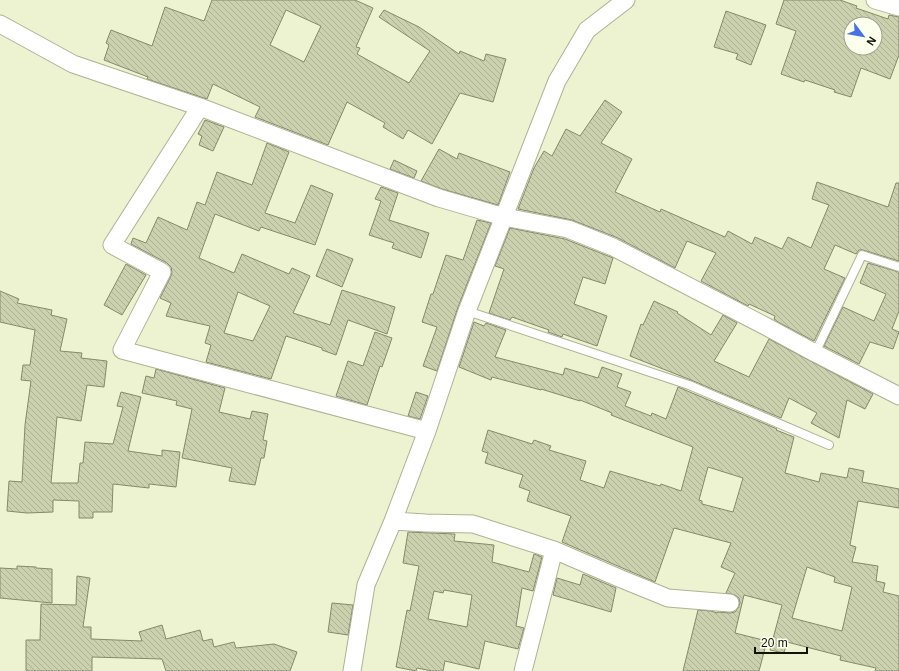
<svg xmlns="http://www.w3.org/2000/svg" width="899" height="671" viewBox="0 0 899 671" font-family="Helvetica,sans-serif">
  <defs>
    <pattern id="building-back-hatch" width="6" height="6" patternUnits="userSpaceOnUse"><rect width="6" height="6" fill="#cbd0af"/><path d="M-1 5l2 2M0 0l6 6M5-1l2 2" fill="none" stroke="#adb295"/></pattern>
  </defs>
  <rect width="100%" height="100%" fill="#edf3d1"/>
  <!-- building -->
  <path fill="url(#building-back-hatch)" stroke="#84896a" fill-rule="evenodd" d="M 212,0 L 355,0 L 373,8 L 356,47 L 360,48 L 357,54 L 409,83 L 430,51 L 379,17 L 384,10 L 419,27 L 459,54 L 460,51 L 484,61 L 486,54 L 506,59 L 493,102 L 460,93 L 432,144 L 408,130 L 403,139 L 383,127 L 385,123 L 347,102 L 328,145 L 255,117 L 260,107 L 213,84 L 207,99 L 147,79 L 148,77 L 104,60 L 109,45 L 106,43 L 111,30 L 152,46 L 165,7 L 204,21 ZM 286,10 L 321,26 L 304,62 L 270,45 Z
    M 784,0 L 840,0 L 857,6 L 856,8 L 888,19 L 889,15 L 899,17 L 899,55 L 890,79 L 861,68 L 851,97 L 834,92 L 835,90 L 805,80 L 804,82 L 781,74 L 796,31 L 776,24 ZM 851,24 L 875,24 L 875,48 L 851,48 Z
    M 726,11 L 766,25 L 751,65 L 736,59 L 738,54 L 714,47 Z
    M 605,100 L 622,112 L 601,143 L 632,159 L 615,192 L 660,212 L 661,209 L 725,237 L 728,231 L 752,244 L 755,237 L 782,249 L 788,237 L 811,248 L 829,205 L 812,199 L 817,182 L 888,207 L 896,183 L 899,183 L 899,261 L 863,250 L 859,250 L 856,254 L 835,245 L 824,269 L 845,278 L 814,341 L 778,322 L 774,319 L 775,316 L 749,304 L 748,306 L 701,281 L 716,253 L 687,241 L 675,268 L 618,238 L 572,220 L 518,209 L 534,168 L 544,151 L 552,156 L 566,129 L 580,136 Z
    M 205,120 L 224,127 L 213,151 L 199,145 L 202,136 L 198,134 Z
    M 267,143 L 289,152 L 265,213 L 295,223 L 311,185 L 333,194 L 315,245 L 261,227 L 259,231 L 215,214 L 199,258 L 234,273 L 242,254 L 289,274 L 292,268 L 310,276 L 293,313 L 330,325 L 342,290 L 395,307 L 387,334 L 348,320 L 336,355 L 322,350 L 322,348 L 286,336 L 271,379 L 206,362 L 211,345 L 205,343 L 210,326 L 166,316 L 171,303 L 160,298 L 171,276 L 172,272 L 171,267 L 167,263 L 131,244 L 133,238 L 146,243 L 158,217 L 187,230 L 197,202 L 205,205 L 217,172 L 252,185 ZM 238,292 L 270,306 L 253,341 L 224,333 Z
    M 439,149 L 457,159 L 459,153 L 510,172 L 498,205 L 442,189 L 421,181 Z
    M 394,160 L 417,171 L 414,178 L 390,169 Z
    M 381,187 L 398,193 L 389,220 L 429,233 L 421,258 L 392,248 L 394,243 L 369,235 L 381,201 L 375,199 Z
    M 477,220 L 491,223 L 458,307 L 437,371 L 423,366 L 437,327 L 422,322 L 431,294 L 433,294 L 446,255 L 463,260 Z
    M 510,228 L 565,239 L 613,258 L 605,284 L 583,277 L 574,304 L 607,316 L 597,346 L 563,334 L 562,337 L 548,332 L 549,330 L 512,317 L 510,320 L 489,313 L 504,269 L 495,266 Z
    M 327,249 L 353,259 L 342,287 L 316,276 Z
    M 868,263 L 899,272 L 899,311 L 892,329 L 899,332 L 893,349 L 870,342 L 859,364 L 824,346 L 843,307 L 874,321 L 886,294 L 860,283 Z
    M 126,264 L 146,275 L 122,315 L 104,305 Z
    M 0,291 L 19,299 L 17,303 L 52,310 L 51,315 L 67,319 L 60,351 L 82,353 L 81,358 L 107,361 L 104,387 L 87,385 L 81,421 L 57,417 L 51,483 L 78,483 L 80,463 L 83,463 L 85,442 L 113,444 L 123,407 L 117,406 L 121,392 L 141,397 L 128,451 L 162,456 L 162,450 L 180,452 L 176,487 L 149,484 L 149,488 L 113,484 L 112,512 L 93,512 L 93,518 L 79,518 L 79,501 L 53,500 L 53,512 L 27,513 L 7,511 L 9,481 L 22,482 L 25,425 L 31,381 L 21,380 L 23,365 L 30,365 L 35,330 L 0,322 Z
    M 654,301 L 678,312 L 677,313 L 711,335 L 723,315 L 737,323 L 714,361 L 749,377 L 769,339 L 873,394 L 865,409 L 847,400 L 839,438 L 811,423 L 817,413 L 789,398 L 781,418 L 691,380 L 630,356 L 641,324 L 643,325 Z
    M 474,322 L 484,326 L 486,323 L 506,330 L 495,357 L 563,375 L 565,368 L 598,378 L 602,367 L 622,374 L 617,387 L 631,392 L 625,406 L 651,416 L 652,413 L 666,419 L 678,387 L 777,429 L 776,430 L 794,437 L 785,473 L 819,482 L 821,473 L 847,478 L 849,468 L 864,471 L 862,482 L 899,489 L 899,508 L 858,501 L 850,545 L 856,547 L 852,562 L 878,566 L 876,581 L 885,583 L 883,592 L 899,596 L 899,671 L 875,671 L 876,668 L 840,660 L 841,656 L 787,642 L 784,653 L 770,650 L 782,605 L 744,595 L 735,633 L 767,641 L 759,671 L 683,671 L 698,610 L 711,611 L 717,613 L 718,612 L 730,613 L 735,612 L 738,608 L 740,603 L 739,598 L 735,595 L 726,593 L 735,573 L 721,567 L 731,543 L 674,528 L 655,582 L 562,542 L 571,516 L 527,501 L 530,491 L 519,487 L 523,475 L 485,463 L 488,453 L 482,451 L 488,430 L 532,444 L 534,440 L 551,446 L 549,450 L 586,461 L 580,480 L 604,488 L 610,471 L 660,486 L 661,484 L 681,491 L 693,447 L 611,415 L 612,413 L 580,400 L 580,401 L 541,389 L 541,390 L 492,377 L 491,380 L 459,367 ZM 708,467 L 743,478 L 733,512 L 702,504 L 702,501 L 699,500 ZM 807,567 L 835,577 L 834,582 L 852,587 L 842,631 L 792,618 Z
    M 375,332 L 392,338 L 382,367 L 380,366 L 367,405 L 336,396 L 348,361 L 363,366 Z
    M 156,369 L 225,388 L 219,412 L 250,419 L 252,411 L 268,414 L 263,440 L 267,441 L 264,458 L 261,458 L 255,485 L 229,481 L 232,468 L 182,458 L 192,409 L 176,405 L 177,401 L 142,393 L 146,376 L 154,378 Z
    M 416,392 L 428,396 L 420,419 L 408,416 Z
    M 408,532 L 455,534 L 454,541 L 494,545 L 492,562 L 529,572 L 534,554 L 542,557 L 533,591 L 522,588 L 516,626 L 524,628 L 518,649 L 485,641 L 479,669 L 445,661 L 443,671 L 432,671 L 417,668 L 416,671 L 396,667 L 407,610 L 410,611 L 419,566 L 403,563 ZM 444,590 L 472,595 L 467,627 L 428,619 L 434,591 L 443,593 Z
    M 17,566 L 36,567 L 36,568 L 52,569 L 52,603 L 0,598 L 0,568 L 17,569 Z
    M 583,574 L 616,588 L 611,612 L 553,595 L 557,578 L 580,585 Z
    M 77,576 L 90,578 L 83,627 L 91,627 L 91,639 L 142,641 L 139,632 L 162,625 L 166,639 L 200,630 L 203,641 L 212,639 L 214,647 L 234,642 L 236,648 L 274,644 L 297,652 L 290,671 L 166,671 L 162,659 L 92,657 L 92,671 L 26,671 L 26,640 L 40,640 L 41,604 L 76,605 Z
    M 332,603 L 353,605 L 348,635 L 328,632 Z"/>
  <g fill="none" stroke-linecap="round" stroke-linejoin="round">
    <!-- lane casing -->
    <g stroke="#adb393" stroke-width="10">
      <path id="lane" d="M 467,311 L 689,385 L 829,445
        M 815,353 L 862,255 L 899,267"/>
    </g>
    <!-- street casing -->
    <g stroke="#adb393" stroke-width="19">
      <path id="street" d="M 875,0 L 899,7
        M 0,24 L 73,64 L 200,107 L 439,198 L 504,217 L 568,229 L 613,247 L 767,327 L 815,353 L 899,396
        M 200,107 L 112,245 L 162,272 L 122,350 L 427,431
        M 393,521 L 426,523 L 473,524 L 554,550 L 619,578 L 668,598 L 730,603
        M 352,671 L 366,585 L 393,521 L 427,431 L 467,311 L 557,81 L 587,30 L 626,0
        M 523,671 L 554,550"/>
    </g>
    <!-- lane -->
    <use href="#lane" stroke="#fff" stroke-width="8"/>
    <!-- street -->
    <use href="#street" stroke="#fff" stroke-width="17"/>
  </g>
  <!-- north arrow -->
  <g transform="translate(863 36) rotate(122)"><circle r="19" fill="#fbffeb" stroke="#9da190"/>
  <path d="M0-3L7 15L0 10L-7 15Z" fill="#4672e4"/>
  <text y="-6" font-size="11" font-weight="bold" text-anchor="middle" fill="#111307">N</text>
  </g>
  <!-- scale -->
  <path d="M755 647v6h52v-6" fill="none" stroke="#111307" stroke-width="2"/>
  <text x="761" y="647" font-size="12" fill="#111307" stroke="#fbffeb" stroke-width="3" paint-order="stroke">20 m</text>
</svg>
